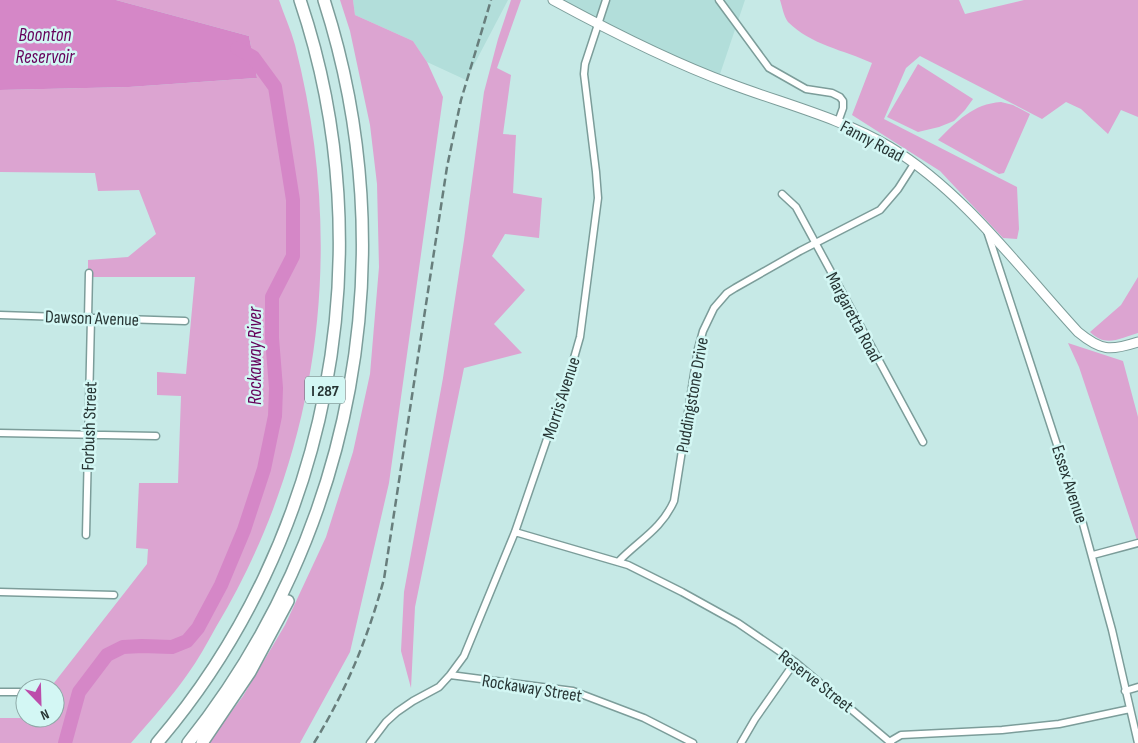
<svg xmlns="http://www.w3.org/2000/svg" width="1138" height="743" viewBox="0 0 1138 743" font-family="'Sofia Sans Condensed',sans-serif">
  <rect width="100%" height="100%" fill="#c6e9e6"/>
  <!-- built -->
  <path fill="#b2deda" d="M 353,0 L 508,0 L 466,80 L 427,62 L 413,41 L 355,15 Z
    M 550,0 L 745,0 L 718,80 Z"/>
  <!-- green -->
  <path fill="#dca4d1" d="M 116,0 L 279,0 C 284,15 291,30 295,45 C 346,244 322,450 216,627 C 207,643 198,660 187,675 C 170,699 150,721 131,743 L 0,743 L 0,718 L 55,718 L 55,688 L 50,688 L 147,564 L 148,549 L 136,548 L 139,483 L 178,483 L 181,396 L 157,395 L 157,372 L 186,374 L 195,277 L 88,277 L 88,260 L 128,257 L 156,234 L 139,190 L 98,191 L 95,173 L 0,172 L 0,90 L 129,87 L 257,78 L 249,36 Z
    M 340,0 L 353,0 L 355,15 L 413,41 L 427,62 L 443,97 L 389,483 L 350,652 L 300,743 L 208,743 L 243,696 L 285,625 L 326,537 L 353,452 L 370,374 L 379,267 L 377,184 L 370,125 L 350,31 Z
    M 511,0 L 521,0 L 497,68 L 511,75 L 503,134 L 516,135 L 513,193 L 542,198 L 539,238 L 505,234 L 492,256 L 525,290 L 494,324 L 522,353 L 464,368 L 415,607 L 411,688 L 401,651 L 404,592 L 443,378 L 464,240 L 484,92 L 498,39 Z
    M 780,0 L 959,0 L 965,14 L 1024,0 L 1138,0 L 1138,117 L 1121,110 L 1108,134 L 1081,109 L 1066,102 L 1042,119 L 920,56 L 906,68 L 884,119 L 1017,187 L 1019,229 L 1017,239 L 1003,238 L 940,171 L 852,115 L 872,63 C 844,50 811,45 788,22 C 784,17 782,6 780,0 Z
    M 918,64 L 973,99 L 965,110 L 954,121 L 939,127 L 918,132 L 887,117 Z
    M 1001,102 L 1013,105 L 1030,114 L 1004,173 L 999,174 L 938,140 C 957,121 973,104 1001,102 Z
    M 1138,277 L 1138,333 C 1120,338 1106,348 1090,332 L 1121,305 Z
    M 1068,343 L 1123,361 L 1138,417 L 1138,543 L 1079,367 Z"/>
  <!-- water -->
  <path fill="#d587c7" d="M 0,0 L 116,0 L 249,36 L 257,78 L 129,87 L 0,90 Z"/>
  <g fill="none" stroke-linecap="round" stroke-linejoin="round">
    <!-- river -->
    <path stroke="#d587c7" stroke-width="14" d="M 65,743 L 79,692 L 107,655 L 123,647 L 142,646 L 172,647 L 187,641 L 198,628 L 221,585 L 244,530 L 264,469 L 275,416 L 276,388 L 272,338 L 272,297 L 293,256 L 293,200 L 275,87 L 253,57 L 237,48"/>
    <!-- minor casing -->
    <g stroke="#7c9d9a" stroke-width="9">
      <path id="minor" d="M 719,0 L 769,68 L 806,89 L 832,93 L 840,97 L 843,101 L 843,108 L 838,122
        M 782,194 L 796,207 L 923,442
        M 987,231 L 1083,524 L 1112,630 L 1138,743
        M 0,315 L 185,321
        M 88,318 L 89,273
        M 0,433 L 156,436
        M 515,532 L 628,565 L 682,592 L 738,623 L 795,662 L 891,743
        M 86,535 L 91,318
        M 1093,555 L 1138,543
        M 618,562 C 639,540 661,530 674,501 L 698,349 L 703,331 L 714,308 L 727,293 L 735,288 L 800,251 L 880,210 L 898,189 L 914,164
        M 0,592 L 114,595
        M 450,675 L 573,691 L 644,718 L 693,743
        M 1125,691 L 1138,687
        M 0,692 L 20,692
        M 889,742 L 901,735 L 1002,730 L 1059,724 L 1130,709
        M 370,743 L 386,722 L 397,712 L 413,701 L 439,687 L 450,675 L 464,656 L 515,532 L 570,372 L 580,337 L 598,198 L 596,172 L 584,74 L 585,64 L 606,0
        M 741,743 L 755,719 L 795,662"/>
    </g>
    <!-- secondary casing -->
    <g stroke="#7c9d9a" stroke-width="11">
      <path id="secondary" d="M 553,0 C 610,31 671,62 731,84 C 784,104 841,118 890,147 C 964,192 1020,269 1078,332 C 1101,351 1110,351 1138,342"/>
    </g>
    <!-- motorway casing -->
    <g stroke="#7c9d9a" stroke-width="14">
      <path id="motorway" d="M 157,743 C 330,541 385,251 300,0
        M 188,743 C 355,534 406,254 324,0
        M 202,743 L 250,672 L 288,601"/>
    </g>
    <!-- minor -->
    <use href="#minor" stroke="#fff" stroke-width="6"/>
    <!-- secondary -->
    <use href="#secondary" stroke="#fff" stroke-width="9"/>
    <!-- motorway -->
    <use href="#motorway" stroke="#fff" stroke-width="11"/>
    <!-- rail -->
    <path stroke="#687e7c" stroke-width="2.5" stroke-dasharray="8 4" stroke-linecap="butt" d="M 314,743 C 347,689 367,640 384,579 L 447,167 L 461,100 L 491,0"/>
  </g>
  <g text-anchor="middle" stroke-width="5" stroke-linejoin="round" paint-order="stroke">
    <!-- shield labels -->
    <rect fill="#d3f7f4" stroke="#5b6f6e" stroke-width="1" x="305" y="376.5" width="40" height="27" rx="4"/>
    <g font-size="16" font-weight="bold" fill="#273534">
      <text x="325" y="396">I 287</text>
    </g>
    <!-- street labels -->
    <g font-size="18" fill="#273534" stroke="#d3f7f4">
      <text transform="translate(872 141) rotate(28)" y="6">Fanny Road</text>
      <text transform="translate(854 317) rotate(62)" y="6">Margaretta Road</text>
      <text transform="translate(92 318) rotate(2)" y="6">Dawson Avenue</text>
      <text transform="translate(692 395) rotate(-80)" y="6">Puddingstone Drive</text>
      <text transform="translate(561 398) rotate(-72)" y="6">Morris Avenue</text>
      <text transform="translate(89 426) rotate(-88)" y="6">Forbush Street</text>
      <text transform="translate(1070 484) rotate(72)" y="6">Essex Avenue</text>
      <text transform="translate(816 681) rotate(38)" y="6">Reserve Street</text>
      <text transform="translate(532 688) rotate(9)" y="6">Rockaway Street</text>
    </g>
    <!-- water labels -->
    <g font-size="19" font-style="italic" fill="#65015a" stroke="#d3f7f4">
      <text x="45" y="41">Boonton<tspan x="45" dy="22">Reservoir</tspan></text>
      <text transform="translate(254 356) rotate(-90)" y="7">Rockaway River</text>
    </g>
  </g>
  <!-- north arrow -->
  <g transform="translate(40 703) rotate(157)"><circle r="24" fill="#d3f7f4" stroke="#8ea9a7"/>
  <path d="M0-4L9 19L0 12L-9 19Z" fill="#bc4dab"/>
  <text y="-8" font-size="14" font-weight="bold" text-anchor="middle" fill="#273534">N</text>
  </g>
</svg>
